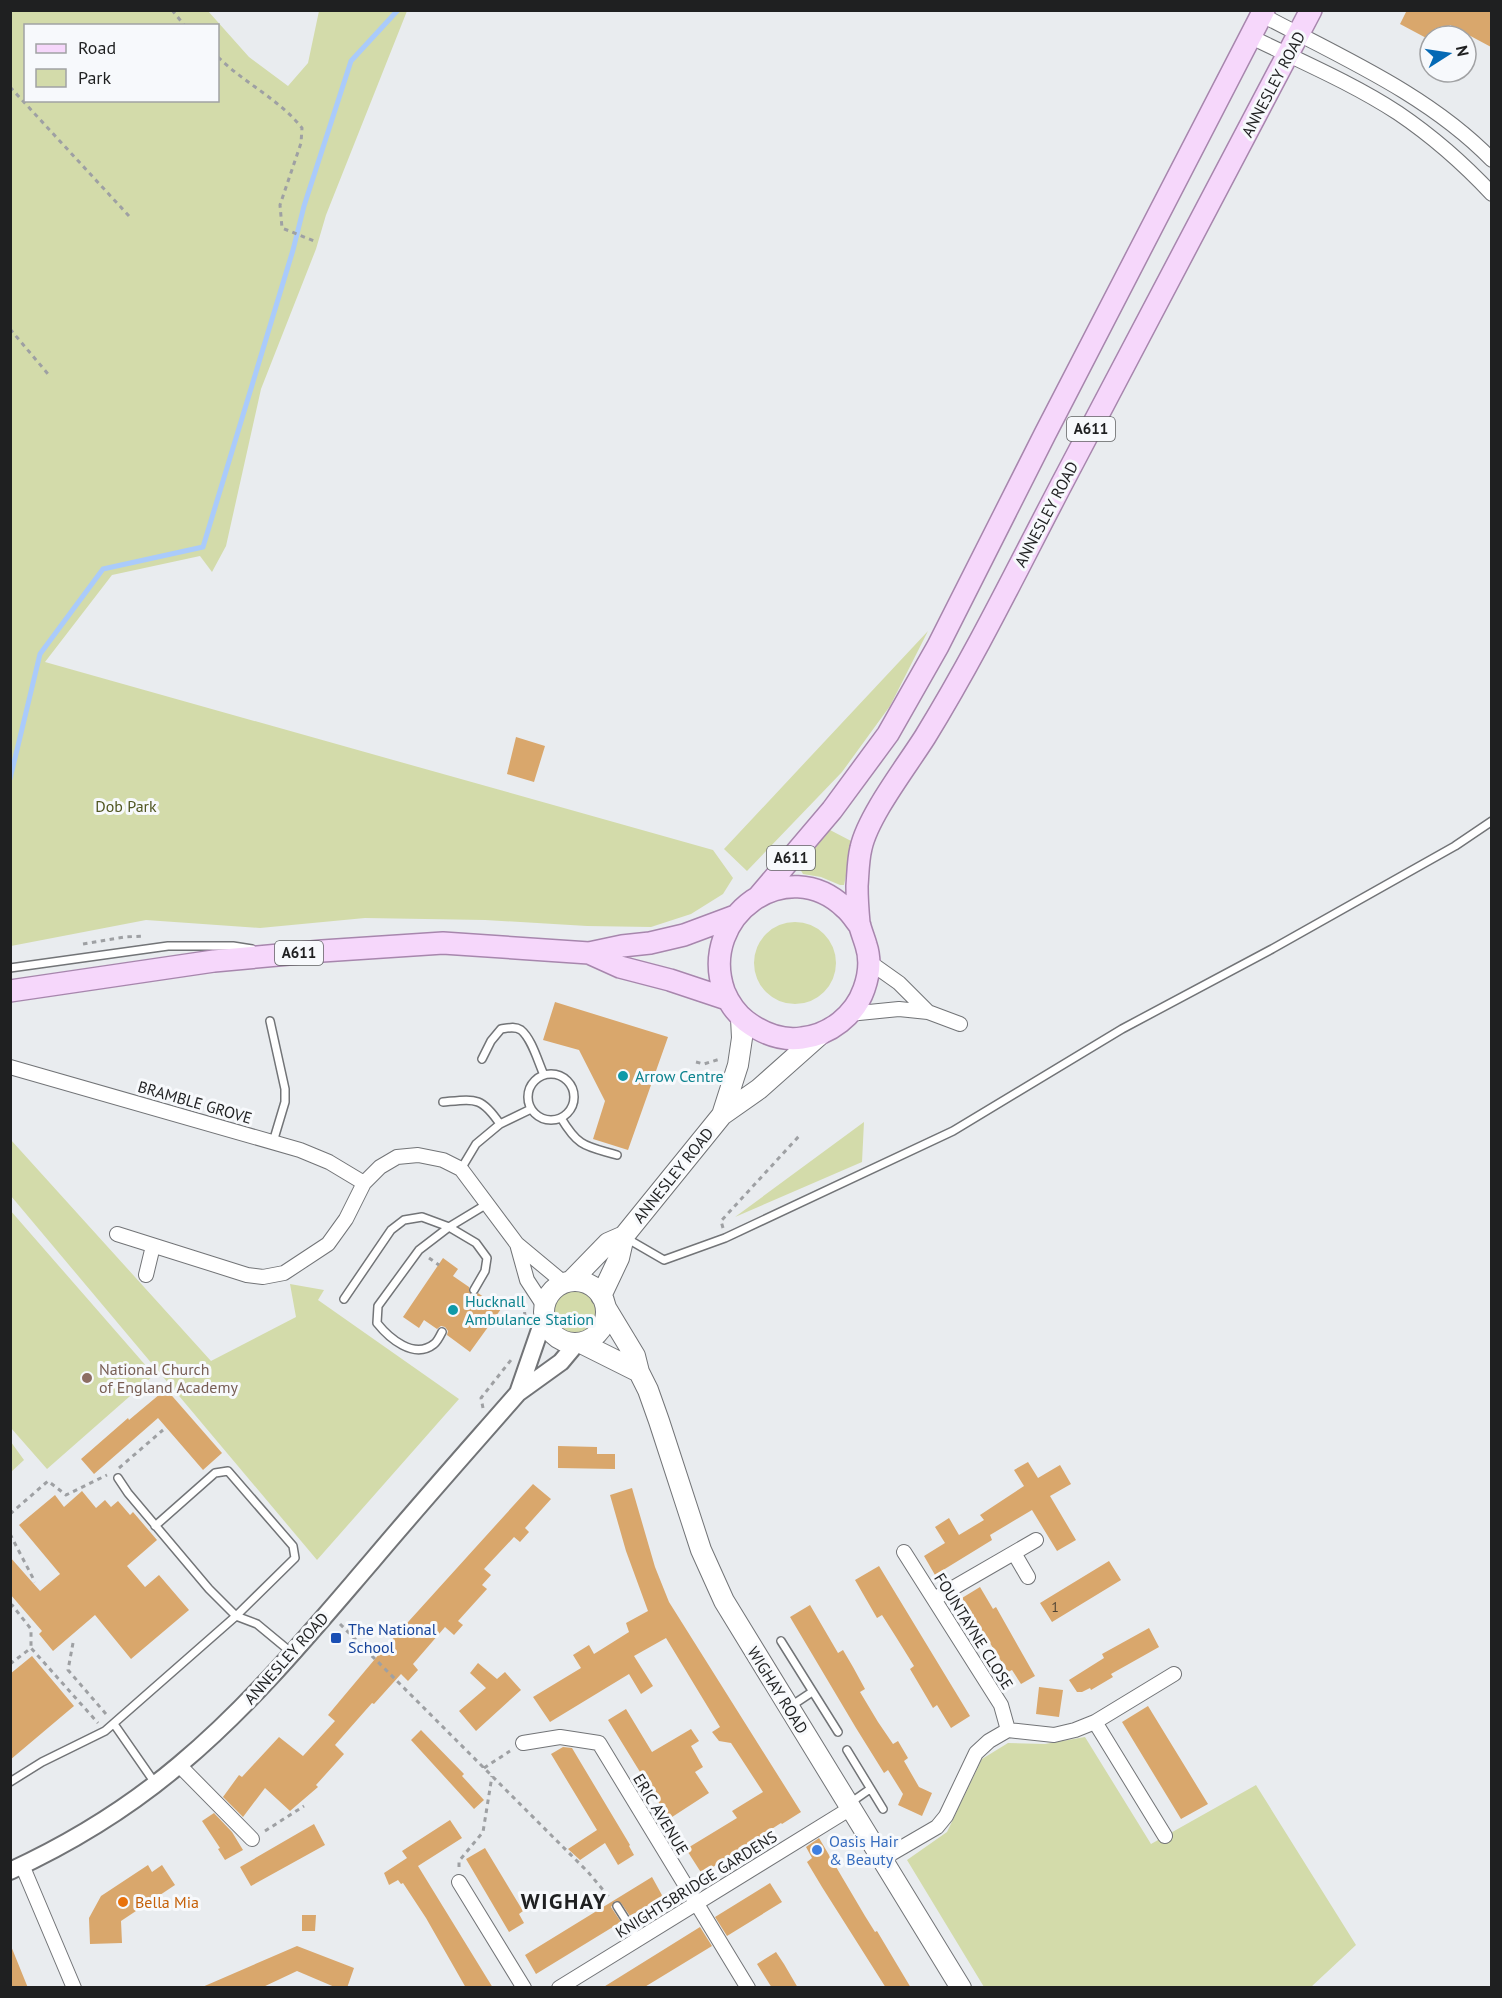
<svg xmlns="http://www.w3.org/2000/svg" width="1502" height="1998" viewBox="0 0 1502 1998" font-family="'PT Sans',sans-serif">
  <rect width="100%" height="100%" fill="#e9ecef"/>
  <!-- green -->
  <path fill="#d3dbaa" fill-rule="evenodd" d="M 11,10 L 208,11 L 249,57 L 288,86 L 308,63 L 319,11 L 407,11 L 326,215 L 316,249 L 261,389 L 226,546 L 212,572 L 200,556 L 112,575 L 45,662 L 713,850 L 733,878 L 723,894 L 691,914 L 651,927 L 587,926 L 485,920 L 365,918 L 260,928 L 146,920 L 11,946 ZM 26,26 L 218,26 L 218,100 L 26,100 Z
    M 928,631 L 890,706 L 842,772 L 747,871 L 724,849 Z
    M 830,830 L 853,842 L 844,885 L 840,885 L 821,877 L 803,874 L 800,869 L 800,865 Z
    M754 963a41 41 0 1 1 82 0a41 41 0 1 1-82 0Z
    M 864,1122 L 862,1162 L 735,1217 Z
    M 11,1140 L 211,1361 L 296,1317 L 290,1284 L 324,1290 L 318,1300 L 459,1399 L 317,1560 L 11,1196 Z
    M 10,1210 L 154,1375 L 47,1469 L 11,1428 Z
    M553 1311a22 22 0 1 1 44 0a22 22 0 1 1-44 0Z
    M 11,1442 L 24,1460 L 11,1472 L 10,1472 Z
    M 1085,1737 L 1151,1844 L 1256,1785 L 1356,1945 L 1311,1987 L 984,1987 L 907,1860 L 947,1832 L 982,1759 L 1008,1743 L 1045,1744 Z"/>
  <g fill="none" stroke-linecap="round" stroke-linejoin="round">
    <!-- stream -->
    <path stroke="#aacbfb" stroke-width="5" d="M 10,779 L 40,654 L 103,569 L 203,547 L 293,250 L 304,206 L 351,61 L 398,10"/>
  </g>
  <!-- building -->
  <path fill="#d9a76c" d="M 1407,10 L 1491,10 L 1491,47 L 1450,25 L 1445,36 L 1430,36 L 1430,40 L 1400,24 Z
    M 516,737 L 545,746 L 534,782 L 507,774 Z
    M 555,1002 L 668,1037 L 628,1150 L 593,1139 L 605,1101 L 579,1050 L 543,1040 Z
    M 443,1258 L 458,1269 L 453,1276 L 469,1287 L 471,1295 L 475,1296 L 478,1293 L 501,1309 L 470,1352 L 447,1335 L 448,1331 L 445,1327 L 441,1326 L 437,1329 L 424,1320 L 419,1328 L 403,1317 Z
    M 166,1389 L 222,1453 L 203,1470 L 158,1418 L 94,1474 L 81,1459 L 128,1418 L 129,1420 Z
    M 558,1446 L 597,1447 L 597,1454 L 615,1454 L 615,1469 L 558,1468 Z
    M 1028,1462 L 1038,1478 L 1060,1465 L 1071,1484 L 1050,1496 L 1076,1540 L 1057,1551 L 1032,1510 L 990,1535 L 992,1540 L 935,1575 L 924,1556 L 945,1543 L 935,1527 L 949,1518 L 959,1535 L 984,1520 L 980,1515 L 1024,1486 L 1014,1470 Z
    M 533,1484 L 551,1499 L 525,1528 L 529,1532 L 520,1542 L 514,1537 L 484,1569 L 491,1575 L 482,1585 L 487,1589 L 458,1621 L 463,1625 L 454,1635 L 445,1627 L 413,1664 L 418,1670 L 408,1681 L 401,1674 L 374,1704 L 372,1703 L 335,1745 L 344,1754 L 316,1785 L 318,1787 L 290,1811 L 265,1788 L 243,1817 L 223,1797 L 239,1775 L 242,1777 L 279,1737 L 303,1756 L 335,1721 L 328,1715 L 380,1653 Z
    M 632,1488 L 655,1567 L 669,1602 L 801,1812 L 782,1824 L 781,1823 L 702,1874 L 686,1849 L 737,1818 L 732,1811 L 763,1792 L 731,1743 L 719,1741 L 712,1732 L 720,1727 L 666,1638 L 634,1656 L 653,1686 L 641,1694 L 629,1674 L 550,1722 L 533,1697 L 581,1668 L 573,1655 L 589,1645 L 594,1654 L 629,1632 L 626,1623 L 648,1611 L 626,1551 L 610,1495 Z
    M 82,1491 L 96,1508 L 105,1500 L 111,1507 L 118,1501 L 130,1515 L 133,1512 L 157,1540 L 127,1566 L 145,1587 L 159,1575 L 189,1610 L 131,1659 L 95,1615 L 53,1651 L 39,1634 L 42,1631 L 10,1594 L 10,1557 L 40,1591 L 60,1574 L 19,1525 L 55,1495 L 64,1507 Z
    M 1109,1561 L 1121,1580 L 1052,1622 L 1040,1603 Z
    M 879,1566 L 970,1716 L 951,1728 L 937,1705 L 933,1708 L 910,1669 L 914,1666 L 896,1637 L 882,1615 L 877,1618 L 855,1580 Z
    M 980,1587 L 993,1609 L 996,1607 L 1035,1676 L 1021,1684 L 1012,1670 L 1008,1672 L 962,1598 Z
    M 810,1605 L 838,1653 L 843,1650 L 853,1667 L 865,1689 L 860,1692 L 878,1722 L 893,1744 L 898,1741 L 908,1758 L 904,1761 L 919,1787 L 932,1793 L 922,1816 L 898,1805 L 903,1794 L 888,1770 L 884,1773 L 856,1728 L 790,1617 Z
    M 1149,1628 L 1159,1647 L 1111,1674 L 1113,1677 L 1091,1690 L 1090,1688 L 1082,1692 L 1077,1692 L 1069,1680 L 1104,1658 L 1102,1654 Z
    M 32,1656 L 74,1706 L 10,1760 L 10,1674 Z
    M 478,1663 L 497,1679 L 505,1672 L 521,1690 L 476,1731 L 459,1711 L 486,1688 L 470,1673 Z
    M 1039,1687 L 1063,1690 L 1059,1717 L 1036,1714 Z
    M 1148,1706 L 1208,1804 L 1181,1819 L 1122,1722 Z
    M 626,1709 L 652,1752 L 691,1729 L 699,1741 L 691,1746 L 703,1767 L 695,1772 L 709,1793 L 669,1819 L 608,1720 Z
    M 421,1730 L 464,1774 L 462,1776 L 484,1800 L 474,1809 L 411,1740 Z
    M 563,1747 L 572,1748 L 630,1845 L 629,1846 L 634,1855 L 618,1865 L 605,1843 L 580,1860 L 568,1849 L 597,1830 L 551,1754 Z
    M 214,1813 L 232,1832 L 243,1850 L 225,1860 L 218,1849 L 220,1848 L 202,1821 Z
    M 450,1820 L 462,1838 L 418,1866 L 493,1988 L 466,1988 L 426,1918 L 403,1883 L 401,1884 L 398,1880 L 389,1885 L 384,1873 L 407,1858 L 402,1851 Z
    M 314,1824 L 325,1845 L 251,1886 L 240,1867 Z
    M 819,1838 L 865,1916 L 875,1932 L 877,1931 L 911,1988 L 886,1988 L 822,1887 L 807,1862 L 812,1858 L 806,1847 Z
    M 485,1848 L 523,1911 L 519,1914 L 524,1923 L 509,1932 L 466,1859 Z
    M 148,1865 L 152,1872 L 162,1865 L 175,1885 L 121,1921 L 122,1943 L 90,1944 L 89,1918 L 101,1896 Z
    M 652,1877 L 663,1897 L 630,1916 L 621,1903 L 615,1901 L 611,1907 L 621,1922 L 536,1974 L 525,1955 Z
    M 770,1883 L 782,1902 L 727,1936 L 715,1917 Z
    M 302,1915 L 316,1915 L 315,1931 L 302,1931 Z
    M 700,1927 L 712,1946 L 643,1988 L 602,1988 Z
    M 10,1946 L 11,1946 L 28,1988 L 10,1988 Z
    M 297,1946 L 354,1968 L 347,1988 L 337,1988 L 297,1971 L 261,1988 L 200,1988 Z
    M 776,1952 L 784,1964 L 798,1988 L 772,1988 L 757,1964 Z"/>
  <g fill="none" stroke-linecap="round" stroke-linejoin="round">
    <!-- service casing -->
    <g stroke="#727477" stroke-width="10">
      <path id="service" d="M 10,968 L 168,946 L 233,946 L 252,949
        M 270,1021 L 285,1089 L 285,1102 L 273,1142
        M 482,1059 L 491,1041 L 501,1029 C 508,1028 515,1026 521,1030 C 532,1039 538,1062 544,1075
        M528 1097a23 23 0 1 1 46 0a23 23 0 1 1-46 0Z
        M 443,1102 C 475,1099 481,1096 500,1124
        M 561,1118 C 579,1148 586,1146 617,1155
        M 461,1169 L 476,1144 L 500,1124 L 531,1109
        M 626,1238 L 664,1260 L 725,1238 L 953,1131 L 1122,1029 L 1272,949 L 1455,846 L 1492,821
        M 344,1299 L 391,1230 L 404,1220 L 422,1217 L 449,1227 L 476,1243 L 487,1258 L 485,1271 L 474,1290
        M 442,1332 C 440,1336 437,1342 434,1344 C 414,1360 389,1338 377,1323 L 378,1306 L 419,1250 L 449,1227 L 487,1204
        M 155,1526 L 215,1473 L 228,1471 L 293,1546 L 295,1558 L 236,1616 L 257,1624 L 292,1653
        M 781,1641 L 838,1732
        M 791,1706 L 812,1692
        M 114,1724 L 155,1783
        M 847,1750 L 883,1809
        M 10,1782 L 42,1762 L 105,1731 L 236,1616 L 209,1589 L 128,1493 L 118,1478
        M 850,1803 L 870,1789
        M 617,1906 L 638,1939"/>
    </g>
    <!-- minor casing -->
    <g stroke="#727477" stroke-width="16">
      <path id="minor" d="M 1262,15 C 1341,57 1429,95 1492,160
        M 1251,37 C 1300,61 1352,83 1398,113 C 1432,136 1463,163 1492,194
        M 868,961 L 899,983 L 928,1012
        M 849,1014 L 899,1009 L 928,1012 L 960,1024
        M 10,1067 L 300,1150 L 329,1162 L 364,1183
        M 117,1234 L 247,1275 L 263,1277 L 284,1273 L 328,1244 L 346,1219 L 364,1183 L 380,1167 L 397,1157 L 418,1155 L 443,1160 L 461,1169 L 517,1244 L 564,1283
        M 517,1244 L 527,1280 L 544,1306
        M 146,1275 L 153,1246
        M 904,1552 L 1001,1705 L 1008,1730
        M 1014,1553 L 1028,1577
        M 934,1599 L 1036,1540
        M 1095,1722 L 1165,1836
        M 523,1743 L 560,1737 L 599,1743 L 748,1988
        M 179,1765 L 252,1839
        M 882,1859 L 937,1827 L 946,1816 L 976,1753 L 989,1741 L 1008,1730 L 1054,1735 L 1075,1730 L 1095,1722 L 1174,1674
        M 22,1865 L 74,1988
        M 459,1882 L 524,1988
        M 559,1988 L 851,1808"/>
    </g>
    <!-- tertiary casing -->
    <g stroke="#727477" stroke-width="20">
      <path id="tertiary" d="M 518,1393 L 544,1318
        M 10,1871 C 71,1843 128,1808 179,1765 C 251,1705 311,1632 372,1561 C 420,1504 469,1449 518,1393 L 561,1362 L 576,1344"/>
    </g>
    <!-- secondary casing -->
    <g stroke="#727477" stroke-width="22">
      <path id="secondary" d="M 722,1115 L 738,1065 L 742,1038 L 741,1018
        M544 1312a31 31 0 1 1 62 0a31 31 0 1 1-62 0Z
        M 571,1281 L 608,1243 L 624,1236
        M 601,1296 L 619,1258 L 624,1236 L 722,1115 L 759,1089 L 822,1033
        M 606,1308 L 635,1356 L 639,1372 L 648,1390 L 659,1421 L 701,1550 L 724,1601 L 961,1988
        M 581,1343 L 639,1372"/>
    </g>
    <!-- primary casing -->
    <g stroke="#a786ad" stroke-width="24">
      <path id="primary" d="M 759,896 L 832,810 L 888,734 L 938,646 L 1045,434 L 1264,10
        M 860,926 C 855,920 851,913 845,908 C 787,852 698,916 724,991 C 729,1003 736,1013 746,1021 C 762,1033 782,1041 802,1038 C 830,1035 855,1015 864,989 C 869,975 871,960 866,945 C 864,938 861,931 859,923 C 858,912 857,898 857,886 C 858,874 858,860 861,848 C 868,816 906,767 925,737 C 978,651 1021,561 1068,472 C 1150,318 1231,164 1311,10
        M 589,953 L 620,967 L 670,980 L 727,999
        M 10,991 L 214,961 L 322,951 L 443,943 L 589,953 L 622,946 L 650,943 L 684,935 L 735,916"/>
    </g>
    <!-- path -->
    <path stroke="#9ea0a3" stroke-width="3" stroke-dasharray="4.5 4.5" stroke-linecap="butt" d="M 172,10 L 185,26
      M 218,57 C 244,83 279,99 302,128 L 301,143 L 280,205 L 282,228 L 314,241
      M 10,87 L 129,216
      M 10,329 L 48,374
      M 83,944 L 124,937 L 145,936
      M 696,1062 L 704,1064 L 720,1059
      M 723,1228 L 721,1221 L 800,1135
      M 429,1258 L 439,1265
      M 524,1303 L 525,1318
      M 483,1408 L 481,1398 L 511,1360
      M 119,1468 L 163,1430
      M 10,1514 L 48,1481 L 66,1495 L 107,1475
      M 10,1534 L 35,1582
      M 10,1606 L 12,1605 L 31,1629 L 31,1648
      M 340,1624 L 588,1872 L 609,1897
      M 73,1643 L 68,1670 L 106,1714
      M 10,1664 L 31,1648 L 98,1723
      M 484,1768 L 510,1751
      M 265,1831 L 304,1806
      M 459,1867 L 459,1861 L 483,1832 L 492,1776"/>
    <!-- service -->
    <use href="#service" stroke="#fff" stroke-width="7"/>
    <!-- minor -->
    <use href="#minor" stroke="#fff" stroke-width="14"/>
    <!-- tertiary -->
    <use href="#tertiary" stroke="#fff" stroke-width="16"/>
    <!-- secondary -->
    <use href="#secondary" stroke="#fff" stroke-width="20"/>
    <!-- primary -->
    <use href="#primary" stroke="#f6d7fb" stroke-width="21"/>
  </g>
  <!-- markers -->
  <g fill="#0f9aa8" stroke="#f7f9fc" stroke-width="2">
    <circle cx="623" cy="1076" r="6"/>
    <circle cx="453" cy="1310" r="6"/>
  </g>
  <circle fill="#8d6e63" stroke="#f7f9fc" stroke-width="2" cx="87" cy="1378" r="6"/>
  <rect fill="#1a4fb4" stroke="#f7f9fc" stroke-width="2" x="330" y="1632" width="12" height="12" rx="3"/>
  <circle fill="#3f7fe0" stroke="#f7f9fc" stroke-width="2" cx="817" cy="1850" r="6"/>
  <circle fill="#e8710a" stroke="#f7f9fc" stroke-width="2" cx="123" cy="1902" r="6"/>
  <g text-anchor="middle" stroke-width="6" stroke-linejoin="round" paint-order="stroke">
    <!-- number labels -->
    <g font-size="14" fill="#4e4234">
      <text x="1055" y="1612">1</text>
    </g>
    <!-- shield labels -->
    <g fill="#f7f9fc" stroke="#606163" stroke-width="1.5">
      <rect x="1067" y="417" width="48" height="24" rx="4.5"/>
      <rect x="767" y="846" width="48" height="24" rx="4.5"/>
      <rect x="275" y="941" width="48" height="24" rx="4.5"/>
    </g>
    <g font-size="15" font-weight="bold" fill="#1f2021">
      <text x="1091" y="434">A611</text>
      <text x="791" y="863">A611</text>
      <text x="299" y="958">A611</text>
    </g>
    <!-- street labels -->
    <g font-size="16" fill="#1f2021" stroke="#f7f9fc">
      <text transform="translate(1273 84) rotate(-62)" y="6">ANNESLEY ROAD</text>
      <text transform="translate(1046 514) rotate(-62)" y="6">ANNESLEY ROAD</text>
      <text transform="translate(195 1102) rotate(16)" y="6">BRAMBLE GROVE</text>
      <text transform="translate(673 1175) rotate(-51)" y="6">ANNESLEY ROAD</text>
      <text transform="translate(974 1631) rotate(58)" y="6">FOUNTAYNE CLOSE</text>
      <text transform="translate(286 1658) rotate(-48)" y="6">ANNESLEY ROAD</text>
      <text transform="translate(778 1690) rotate(58)" y="6">WIGHAY ROAD</text>
      <text transform="translate(661 1814) rotate(59)" y="6">ERIC AVENUE</text>
      <text transform="translate(696 1884) rotate(-32)" y="6">KNIGHTSBRIDGE GARDENS</text>
    </g>
    <!-- park labels -->
    <g font-size="16" fill="#505621" stroke="#f7f9fc">
      <text x="126" y="812">Dob Park</text>
    </g>
    <!-- culture labels -->
    <g font-size="16" fill="#0d838f" stroke="#f7f9fc" text-anchor="start">
      <text x="635" y="1082">Arrow Centre</text>
      <text x="465" y="1307">Hucknall<tspan x="465" dy="18">Ambulance Station</tspan></text>
    </g>
    <!-- education labels -->
    <g font-size="16" fill="#785e54" stroke="#f7f9fc" text-anchor="start">
      <text x="99" y="1375">National Church<tspan x="99" dy="18">of England Academy</tspan></text>
    </g>
    <!-- transit labels -->
    <g font-size="16" fill="#164399" stroke="#f7f9fc" text-anchor="start">
      <text x="348" y="1635">The National<tspan x="348" dy="18">School</tspan></text>
    </g>
    <!-- shop labels -->
    <g font-size="16" fill="#366cbe" stroke="#f7f9fc" text-anchor="start">
      <text x="829" y="1847">Oasis Hair<tspan x="829" dy="18">&amp; Beauty</tspan></text>
    </g>
    <!-- food labels -->
    <g font-size="16" fill="#c56008" stroke="#f7f9fc" text-anchor="start">
      <text x="135" y="1908">Bella Mia</text>
    </g>
    <!-- district labels -->
    <g font-size="22" font-weight="bold" letter-spacing="1.5" fill="#1f2021" stroke="#f7f9fc">
      <text x="564" y="1909">WIGHAY</text>
    </g>
  </g>
  <!-- border -->
  <rect width="1502" height="1998" fill="none" stroke="#1f2021" stroke-width="24"/>
  <!-- legend -->
  <rect x="24" y="24" width="195" height="78" fill="#f7f9fc" stroke="#a1a2a4" stroke-width="1.5"/>
  <rect x="36" y="44" width="30" height="9" fill="#f6d7fb" stroke="#a1a2a4" stroke-width="1.5"/>
  <text x="78" y="54" font-size="18" fill="#1f2021">Road</text>
  <rect x="36" y="69" width="30" height="18" fill="#d3dbaa" stroke="#a1a2a4" stroke-width="1.5"/>
  <text x="78" y="84" font-size="18" fill="#1f2021">Park</text>
  <!-- north arrow -->
  <g transform="translate(1448 54) rotate(78)"><circle r="28" fill="#f7f9fc" stroke="#a1a2a4" stroke-width="1.5"/>
  <path d="M0-4.5L10 22L0 15L-10 22Z" fill="#0469b5"/>
  <text y="-9" font-size="16" font-weight="bold" text-anchor="middle" fill="#1f2021">N</text>
  </g>
</svg>
